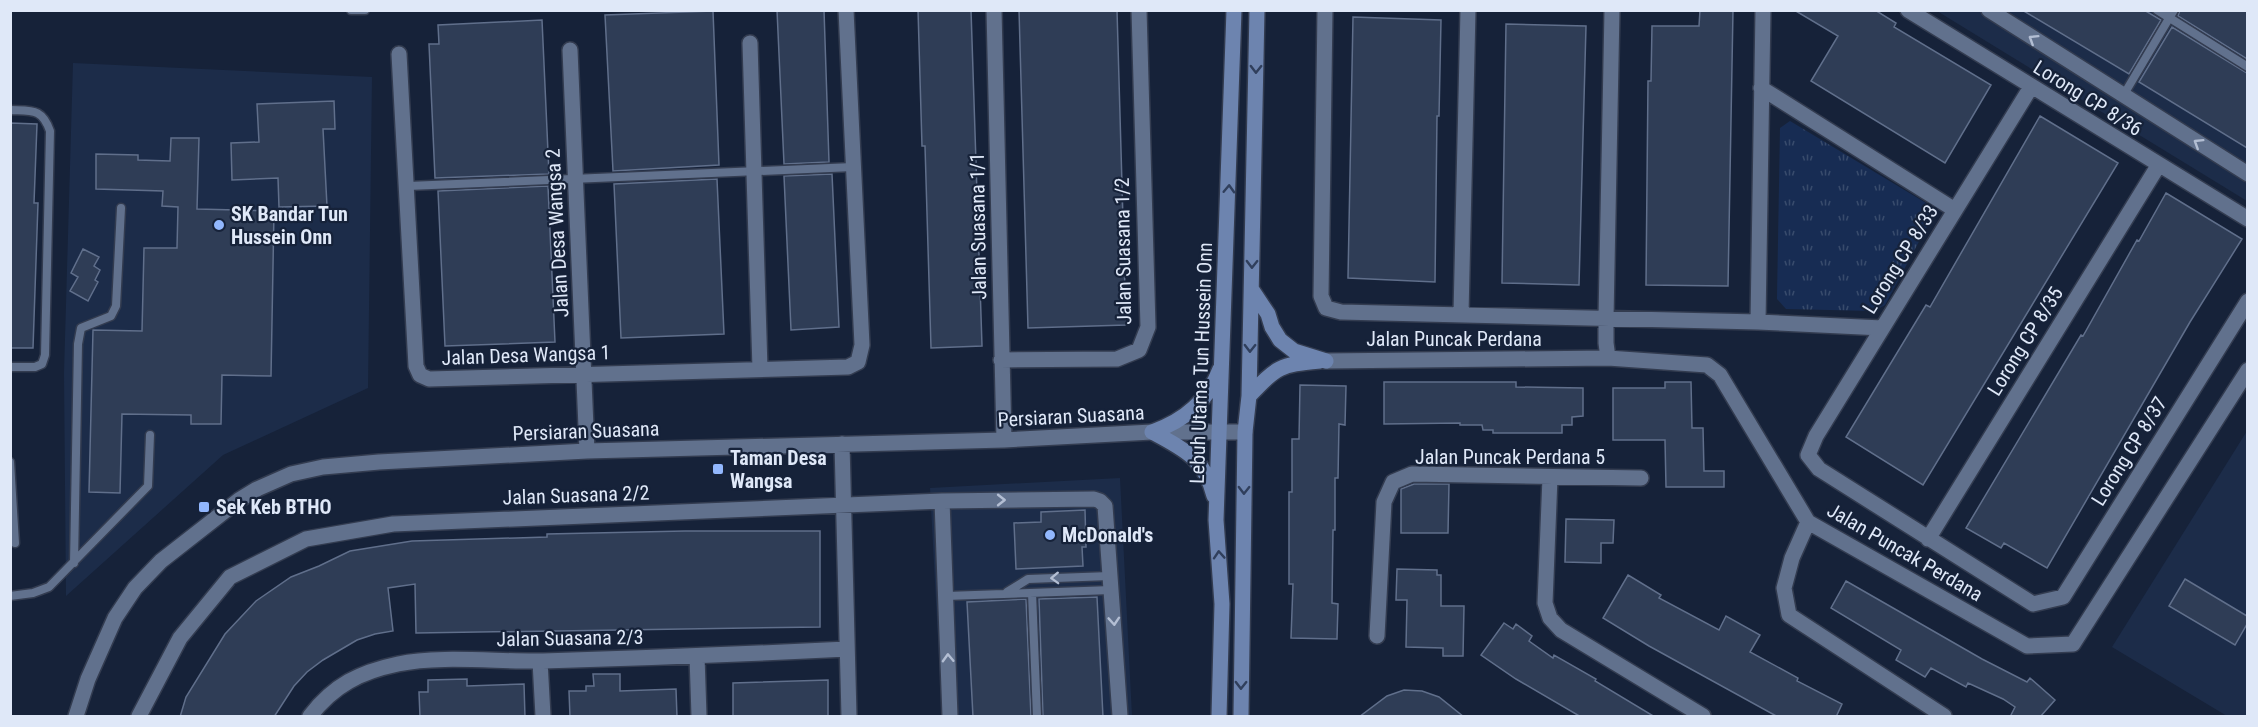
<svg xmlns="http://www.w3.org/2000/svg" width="2258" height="727" viewBox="0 0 2258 727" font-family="'Roboto Condensed',sans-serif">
  <defs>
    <pattern id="grass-tufts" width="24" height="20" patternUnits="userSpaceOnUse" patternTransform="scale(1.5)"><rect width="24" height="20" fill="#172c53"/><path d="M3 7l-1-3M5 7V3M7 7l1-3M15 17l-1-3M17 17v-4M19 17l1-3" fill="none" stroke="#384b6c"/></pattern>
  </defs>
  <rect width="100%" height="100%" fill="#162239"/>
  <!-- built -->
  <path fill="#1c2c49" d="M 1937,11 L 2247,11 L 2247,201 Z
    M 73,63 L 372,77 L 368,388 L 223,455 L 66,596 L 64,373 Z
    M 2247,431 L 2247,716 L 2227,716 L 2112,647 Z
    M 1120,478 L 1132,716 L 942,716 L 930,488 Z"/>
  <!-- grass -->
  <path fill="url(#grass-tufts)" d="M 1790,121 L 1926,203 L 1930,221 L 1885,305 L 1874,311 L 1786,309 L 1777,299 L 1780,128 Z"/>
  <!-- building -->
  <path fill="#2f3d56" stroke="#606f8b" stroke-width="1.5" d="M 777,10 L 824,10 L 829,162 L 784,164 Z
    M 918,10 L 971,10 L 982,346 L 931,348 L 925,146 L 922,146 Z
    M 1019,10 L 1117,10 L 1126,325 L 1028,328 Z
    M 1700,10 L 1733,10 L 1728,286 L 1646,285 L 1648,81 L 1651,81 L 1652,26 L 1699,26 Z
    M 1794,10 L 1875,10 L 1896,23 L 1894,27 L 1991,85 L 1945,163 L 1811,81 L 1838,36 Z
    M 2022,10 L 2144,10 L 2161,20 L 2129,74 Z
    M 2180,10 L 2247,10 L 2247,59 L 2178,16 Z
    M 713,11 L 719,165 L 613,171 L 605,15 Z
    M 1353,17 L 1441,20 L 1439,116 L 1437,116 L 1435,282 L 1348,278 Z
    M 542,20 L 549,174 L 435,178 L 429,44 L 439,44 L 438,25 Z
    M 1506,24 L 1586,26 L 1579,285 L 1502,283 Z
    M 2172,27 L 2247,73 L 2247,148 L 2139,82 Z
    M 334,101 L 335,129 L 323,129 L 327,206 L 279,207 L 278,178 L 232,180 L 231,143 L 259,142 L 257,104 Z
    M 2040,116 L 2118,163 L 1923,485 L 1846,437 L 1926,305 L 1930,307 Z
    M 10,123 L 37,124 L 34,203 L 38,203 L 33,348 L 10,348 Z
    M 171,138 L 199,138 L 197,209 L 274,211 L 271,376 L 222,375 L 221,424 L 191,424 L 191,415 L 122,414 L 120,493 L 89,492 L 93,330 L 142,331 L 144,248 L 177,248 L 178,207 L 162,206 L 163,191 L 96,189 L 96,154 L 138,155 L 138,160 L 170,161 Z
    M 832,174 L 839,327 L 791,330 L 784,176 Z
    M 717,179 L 724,334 L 621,338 L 614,184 Z
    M 548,186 L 555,342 L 445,346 L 438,191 Z
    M 2166,193 L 2242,239 L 2190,322 L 2047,568 L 2004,543 L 2001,548 L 1966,528 L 2081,335 L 2083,336 L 2137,240 L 2139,241 Z
    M 83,249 L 99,257 L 94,266 L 100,270 L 95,280 L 98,282 L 88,301 L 70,291 L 78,277 L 71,273 Z
    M 1384,382 L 1516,382 L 1516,387 L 1583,388 L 1583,416 L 1572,417 L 1572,425 L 1562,425 L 1562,433 L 1493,433 L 1493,430 L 1483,430 L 1482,425 L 1460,425 L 1460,423 L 1384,424 Z
    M 1665,382 L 1691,382 L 1692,428 L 1703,428 L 1704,471 L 1724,471 L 1724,487 L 1666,487 L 1665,440 L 1613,440 L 1613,388 L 1665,388 Z
    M 1300,385 L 1346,386 L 1345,425 L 1339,424 L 1338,478 L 1335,478 L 1335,530 L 1333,530 L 1332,603 L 1338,604 L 1337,639 L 1291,638 L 1293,584 L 1289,584 L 1289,492 L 1292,492 L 1292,439 L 1299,439 Z
    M 1414,484 L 1449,484 L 1448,533 L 1401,533 L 1401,489 Z
    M 1085,510 L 1086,547 L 1082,547 L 1083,566 L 1016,569 L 1014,523 L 1041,522 L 1041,512 Z
    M 1566,519 L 1614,520 L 1613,543 L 1601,543 L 1601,563 L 1565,562 Z
    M 685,531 L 820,531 L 820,627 L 416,633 L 415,584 L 388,588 L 393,631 L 375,634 L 357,640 L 323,660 L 307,672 L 294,686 L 274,717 L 180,717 L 186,697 L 225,634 L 256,601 L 291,577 L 319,566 L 350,551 L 412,541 L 547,537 L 547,534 Z
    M 1397,569 L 1437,570 L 1437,575 L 1441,575 L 1441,606 L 1464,606 L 1463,656 L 1443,656 L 1443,648 L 1406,647 L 1407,600 L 1396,600 Z
    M 1628,575 L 1661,595 L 1659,598 L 1719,630 L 1726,616 L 1760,635 L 1750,652 L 1798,678 L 1797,681 L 1842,704 L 1836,717 L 1778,717 L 1649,646 L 1603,618 Z
    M 2185,579 L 2247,616 L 2247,624 L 2235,645 L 2169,606 Z
    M 1846,581 L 1982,659 L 2027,682 L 2030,678 L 2055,700 L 2040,717 L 2010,717 L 2015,707 L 2003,699 L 1968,683 L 1966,687 L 1931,668 L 1925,677 L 1896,660 L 1901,650 L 1831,608 Z
    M 1097,597 L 1103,717 L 1043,717 L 1039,599 Z
    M 1026,599 L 1031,717 L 973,717 L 967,602 Z
    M 1504,623 L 1513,629 L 1516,624 L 1532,636 L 1529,641 L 1553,658 L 1554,655 L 1596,679 L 1595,681 L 1655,717 L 1581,717 L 1516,679 L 1481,655 Z
    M 593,674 L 620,674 L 620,691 L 676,689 L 677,717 L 570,717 L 569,691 L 586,691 L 586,686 L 594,686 Z
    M 467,679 L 467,686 L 524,684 L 525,717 L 420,717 L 419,692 L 428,692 L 428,680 Z
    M 828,680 L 828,717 L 733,717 L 733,683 Z
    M 1404,690 L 1422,691 L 1439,697 L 1464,717 L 1359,717 L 1387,696 Z"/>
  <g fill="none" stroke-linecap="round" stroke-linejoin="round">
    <!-- service casing -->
    <g stroke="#333c50" stroke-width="11">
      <path id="service" d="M 351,10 L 365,10
        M 2157,10 L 2248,67
        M 2123,96 L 2174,10
        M 10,110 C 32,111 42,108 50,131 L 45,355 L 42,364 L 35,367 L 10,367
        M 408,186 L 853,167
        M 10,462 L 15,543
        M 74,563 L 78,344 L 81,328 L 111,316 L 116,306 L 121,208
        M 1007,592 L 1028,579 L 1110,576
        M 1032,593 L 1037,716
        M 10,596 L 33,593 L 49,587 L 148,486 L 150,435
        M 946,596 L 1111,590"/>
    </g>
    <!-- minor casing -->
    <g stroke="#333c50" stroke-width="18">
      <path id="minor" d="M 994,10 L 1004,440
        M 1325,10 L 1321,296 L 1326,308 L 1341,312 L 1758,322 L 1882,328
        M 1908,10 L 2248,219
        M 1989,10 L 2248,174
        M 750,43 L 760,369
        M 570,50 L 587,451
        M 399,54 L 416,366 L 420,375 L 429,379 L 848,367 L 858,362 L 862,345 L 846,10
        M 2031,87 L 1816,436 L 1808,455 L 1819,469 L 2033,604 L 2063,597 L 2248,301
        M 1761,88 L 1955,210
        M 1461,314 L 1468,10
        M 1758,322 L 1763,10
        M 1608,358 L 1606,343 L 1606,318 L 1612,10
        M 1001,360 L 1117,359 L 1139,350 L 1148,327 L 1139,10
        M 1326,361 L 1608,358 L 1707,365 L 1720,375 L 1808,522 L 2027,646 L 2073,644 L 2248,370
        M 842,444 L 849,716
        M 1550,477 L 1545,603 L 1550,618 L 1561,630 L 1703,716
        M 942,501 L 950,716
        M 1808,522 L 1792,558 L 1784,588 L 1789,615 L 1944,716
        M 1928,539 L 2158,166
        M 1377,636 L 1384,502 L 1393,482 L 1412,474 L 1641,478
        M 697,656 L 699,716
        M 540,661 L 543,716
        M 76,716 L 88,679 L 115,618 L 135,588 L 161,561 L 239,500 L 257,489 L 291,474 L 323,467 L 379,462 L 587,451 L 1004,440 L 1152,432 L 1245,432
        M 139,716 L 180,638 L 230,577 L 306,539 L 393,524 L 942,501 L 1094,499 L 1100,501 L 1105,506 L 1120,716
        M 310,716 C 334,685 360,672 398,664 C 440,655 498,662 543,661 C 644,658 746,654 847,649"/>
    </g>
    <!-- secondary casing -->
    <g stroke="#333c50" stroke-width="18">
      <path id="secondary" d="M 1252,290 L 1268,314 L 1272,327 L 1280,340 L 1294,351 L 1326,361
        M 1249,396 C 1278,366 1279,365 1320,361
        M 1152,432 C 1184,449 1205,459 1214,496
        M 1152,432 C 1184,421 1208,401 1220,369
        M 1219,716 L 1222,604 L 1216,520 L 1234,10
        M 1241,716 L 1245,432 L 1249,396 L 1257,10"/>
    </g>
    <!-- service -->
    <use href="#service" stroke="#61718d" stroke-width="8"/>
    <!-- minor -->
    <use href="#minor" stroke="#61718d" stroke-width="15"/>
    <!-- secondary -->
    <use href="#secondary" stroke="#6d84af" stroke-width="15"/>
  </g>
  <!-- one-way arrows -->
  <defs><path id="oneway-chevron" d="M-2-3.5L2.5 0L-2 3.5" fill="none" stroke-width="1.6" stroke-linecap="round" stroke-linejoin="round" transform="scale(1.5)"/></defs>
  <g stroke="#b3bed3">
    <use href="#oneway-chevron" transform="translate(2033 39) rotate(-148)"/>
    <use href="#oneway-chevron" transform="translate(2198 143) rotate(-148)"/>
    <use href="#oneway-chevron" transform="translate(1001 500)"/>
    <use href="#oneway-chevron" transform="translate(1055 578) rotate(178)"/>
    <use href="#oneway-chevron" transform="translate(1114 621) rotate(86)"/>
    <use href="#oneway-chevron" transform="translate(948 658) rotate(-92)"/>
  </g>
  <g stroke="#303f5c">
    <use href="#oneway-chevron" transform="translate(1256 69) rotate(91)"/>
    <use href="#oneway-chevron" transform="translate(1229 189) rotate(-88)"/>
    <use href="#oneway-chevron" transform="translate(1252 264) rotate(91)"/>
    <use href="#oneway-chevron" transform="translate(1250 348) rotate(91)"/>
    <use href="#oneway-chevron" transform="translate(1244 490) rotate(91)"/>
    <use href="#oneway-chevron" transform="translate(1219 555) rotate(-94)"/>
    <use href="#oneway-chevron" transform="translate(1241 685) rotate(91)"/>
  </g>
  <!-- markers -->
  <g fill="#92b7fd" stroke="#162239" stroke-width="2">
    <circle cx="219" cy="225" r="6"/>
    <rect x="712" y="463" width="12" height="12" rx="3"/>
    <rect x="198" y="501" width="12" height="12" rx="3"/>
    <circle cx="1050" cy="535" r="6"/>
  </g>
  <g text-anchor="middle" stroke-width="4.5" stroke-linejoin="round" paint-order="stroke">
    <!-- street labels -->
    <g font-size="20" fill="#dfe8f8" stroke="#162239">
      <text transform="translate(2088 98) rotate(32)" y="7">Lorong CP 8/36</text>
      <text transform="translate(978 226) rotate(-91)" y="7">Jalan Suasana 1/1</text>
      <text transform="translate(557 233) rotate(-93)" y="7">Jalan Desa Wangsa 2</text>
      <text transform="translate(1123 251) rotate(-91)" y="7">Jalan Suasana 1/2</text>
      <text transform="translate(1900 259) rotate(-58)" y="7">Lorong CP 8/33</text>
      <text x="1454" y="346">Jalan Puncak Perdana</text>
      <text transform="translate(2025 341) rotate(-58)" y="7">Lorong CP 8/35</text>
      <text transform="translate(526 355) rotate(-2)" y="7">Jalan Desa Wangsa 1</text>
      <text transform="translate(1201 363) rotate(-88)" y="7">Lebuh Utama Tun Hussein Onn</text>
      <text transform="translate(1071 416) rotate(-3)" y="7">Persiaran Suasana</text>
      <text transform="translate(586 431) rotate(-2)" y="7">Persiaran Suasana</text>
      <text transform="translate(2129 451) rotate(-58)" y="7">Lorong CP 8/37</text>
      <text x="1510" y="464">Jalan Puncak Perdana 5</text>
      <text transform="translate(576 495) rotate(-2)" y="7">Jalan Suasana 2/2</text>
      <text transform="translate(1905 552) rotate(30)" y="7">Jalan Puncak Perdana</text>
      <text transform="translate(570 638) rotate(-1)" y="7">Jalan Suasana 2/3</text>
    </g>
    <!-- poi labels -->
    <g font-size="20" font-weight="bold" fill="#dfe8f8" stroke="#162239" text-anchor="start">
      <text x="231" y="221">SK Bandar Tun<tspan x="231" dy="23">Hussein Onn</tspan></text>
      <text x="730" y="465">Taman Desa<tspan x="730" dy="23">Wangsa</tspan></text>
      <text x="216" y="514">Sek Keb BTHO</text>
      <text x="1062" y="542">McDonald's</text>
    </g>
  </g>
  <!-- border -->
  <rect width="2258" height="727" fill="none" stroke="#dfe8f8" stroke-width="24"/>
</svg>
